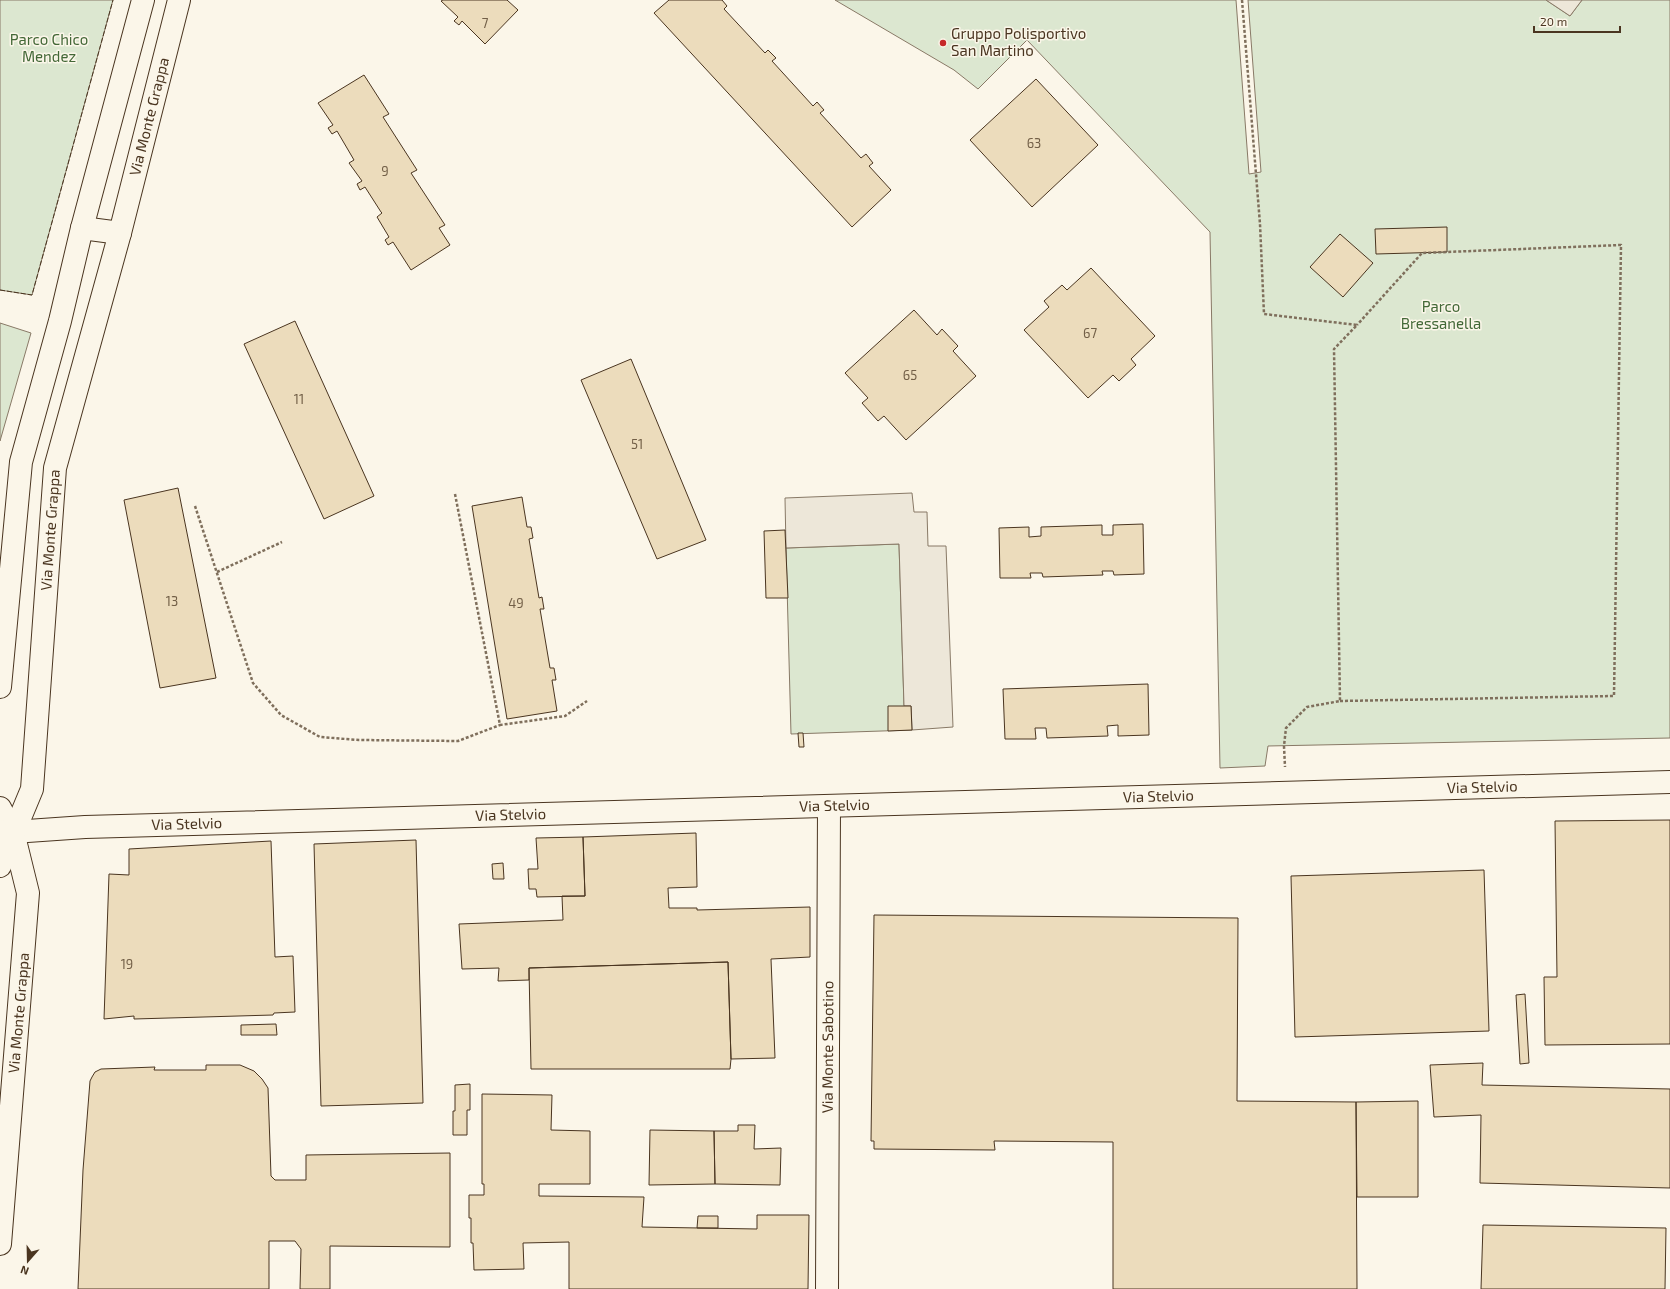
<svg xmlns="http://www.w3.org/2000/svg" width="1670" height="1289" viewBox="0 0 1670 1289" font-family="'Exo 2',sans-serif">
  <rect width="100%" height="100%" fill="#fbf6e9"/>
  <!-- green -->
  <path fill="#dce7d0" stroke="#887966" d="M 0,0 L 113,0 L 32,295 L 0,290 Z
    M 835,0 L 1236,0 L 1249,174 L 1261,172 L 1248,0 L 1546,0 L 1570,16 L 1582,0 L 1670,0 L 1670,738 L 1268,746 L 1265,766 L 1220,768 L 1210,232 L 1027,40 L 978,89 L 954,70 Z
    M 0,323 L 31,333 L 0,441 Z
    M 899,544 L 904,705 L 911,706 L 912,730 L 791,734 L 786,548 Z"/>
  <!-- parking -->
  <path fill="#ede7d9" stroke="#887966" d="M 1546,0 L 1582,0 L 1570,16 Z
    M 912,493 L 914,512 L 927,512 L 928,546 L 946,546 L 953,727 L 912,730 L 911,706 L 904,706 L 899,544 L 786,548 L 785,498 Z"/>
  <!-- building -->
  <path fill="#ecdcbc" stroke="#4a3520" d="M 443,0 L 507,0 L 518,10 L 485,44 L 462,21 L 459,25 L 454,21 L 458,17 L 441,1 Z
    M 669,0 L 722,0 L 727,6 L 724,9 L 765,53 L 768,50 L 776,58 L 772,61 L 813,106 L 817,102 L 824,110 L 820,113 L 861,158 L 866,154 L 873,163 L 869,166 L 891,190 L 852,227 L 654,13 Z
    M 364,75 L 389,114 L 383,117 L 417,170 L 411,173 L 445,225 L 439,228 L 450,245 L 411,270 L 393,242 L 388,245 L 385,240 L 389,237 L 377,217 L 382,213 L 381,212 L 365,187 L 360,190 L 357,184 L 362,181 L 349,163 L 354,160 L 337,131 L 332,134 L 328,128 L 333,125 L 318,103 Z
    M 1036,79 L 1098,145 L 1032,207 L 970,140 Z
    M 1447,227 L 1447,252 L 1376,254 L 1375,229 Z
    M 1340,234 L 1373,263 L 1343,297 L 1310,267 Z
    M 1091,268 L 1155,336 L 1131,359 L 1136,365 L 1119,381 L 1113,375 L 1088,398 L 1024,330 L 1049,307 L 1044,301 L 1062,285 L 1067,290 Z
    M 914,310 L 937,335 L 942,329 L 958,346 L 953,351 L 976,376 L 906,440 L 884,416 L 878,421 L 862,403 L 868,398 L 845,373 Z
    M 295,321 L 374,496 L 324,519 L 244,344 Z
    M 631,359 L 706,540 L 657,559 L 581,380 Z
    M 178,488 L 216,678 L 160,688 L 124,500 Z
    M 522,497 L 527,527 L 531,527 L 533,538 L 529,539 L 539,598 L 542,597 L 544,609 L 540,609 L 550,668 L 554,668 L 556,680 L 552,680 L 557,711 L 507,719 L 472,506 Z
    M 1143,524 L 1144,574 L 1114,575 L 1113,571 L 1102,571 L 1103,575 L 1043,577 L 1042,573 L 1030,573 L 1031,578 L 1000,578 L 999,528 L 1029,527 L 1029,537 L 1041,536 L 1041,527 L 1102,525 L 1102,535 L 1113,535 L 1113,525 Z
    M 785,530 L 788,598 L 766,598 L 764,531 Z
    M 1148,684 L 1149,735 L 1118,736 L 1118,725 L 1107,726 L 1108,736 L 1047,738 L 1046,728 L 1035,728 L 1036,739 L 1005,739 L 1003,689 Z
    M 888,706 L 911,706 L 912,730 L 888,731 Z
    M 798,733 L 803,733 L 804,747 L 799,747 Z
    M 1670,820 L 1670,1044 L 1545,1045 L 1544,977 L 1557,977 L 1555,821 Z
    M 696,833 L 697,887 L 668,888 L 669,908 L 697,908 L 697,910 L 810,907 L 810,957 L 771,959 L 775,1058 L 731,1059 L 728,962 L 529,968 L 529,980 L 498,981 L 499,968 L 462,969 L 459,924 L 563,920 L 562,896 L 585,896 L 583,837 Z
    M 583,837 L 585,896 L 537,897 L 536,889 L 529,889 L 528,869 L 538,869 L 536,838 Z
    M 416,840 L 423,1103 L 321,1106 L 314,844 Z
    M 271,841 L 275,957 L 293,956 L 295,1012 L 274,1013 L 273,1015 L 134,1019 L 134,1016 L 104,1019 L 109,874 L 129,875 L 129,849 Z
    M 503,863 L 504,879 L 493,879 L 492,864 Z
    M 1484,870 L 1489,1031 L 1295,1037 L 1291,876 Z
    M 874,915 L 1238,918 L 1237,1101 L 1356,1102 L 1357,1289 L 1113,1289 L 1113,1142 L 994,1141 L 995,1150 L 874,1149 L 874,1141 L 871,1141 Z
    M 728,962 L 731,1059 L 730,1069 L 531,1069 L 529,968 Z
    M 1525,994 L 1529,1063 L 1520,1064 L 1516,995 Z
    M 276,1024 L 277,1035 L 241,1035 L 241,1025 Z
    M 1483,1063 L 1482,1085 L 1670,1089 L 1670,1188 L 1480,1183 L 1481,1115 L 1434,1117 L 1430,1065 Z
    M 206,1065 L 240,1065 L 254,1071 L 262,1079 L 268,1088 L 271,1176 L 275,1180 L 306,1180 L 306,1155 L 450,1153 L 450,1247 L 330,1246 L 330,1289 L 300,1289 L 301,1249 L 295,1241 L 269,1241 L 269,1289 L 78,1289 L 83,1170 L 90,1081 L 92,1077 L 95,1072 L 101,1069 L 155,1067 L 154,1070 L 206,1070 Z
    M 470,1084 L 470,1110 L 467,1110 L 467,1135 L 453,1135 L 453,1111 L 455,1111 L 455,1085 Z
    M 482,1094 L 552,1095 L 551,1130 L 590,1131 L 590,1184 L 539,1184 L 539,1196 L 644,1197 L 642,1227 L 757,1229 L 757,1215 L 809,1215 L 808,1289 L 569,1289 L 569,1242 L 523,1243 L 524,1269 L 474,1270 L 473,1243 L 471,1243 L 471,1218 L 469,1218 L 469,1195 L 484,1195 L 484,1184 L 482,1184 Z
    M 1418,1101 L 1418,1197 L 1357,1197 L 1356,1102 Z
    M 738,1125 L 755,1125 L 754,1149 L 781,1148 L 780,1185 L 715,1184 L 714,1131 L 738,1131 Z
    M 650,1130 L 714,1131 L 715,1184 L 649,1185 Z
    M 698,1216 L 718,1216 L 718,1228 L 697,1228 Z
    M 1483,1225 L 1666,1228 L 1665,1289 L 1481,1289 Z"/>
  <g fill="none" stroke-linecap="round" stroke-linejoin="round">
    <!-- minor casing -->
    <g stroke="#4a3520" stroke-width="24">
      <g id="minor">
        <path d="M 82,228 L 120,233"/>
        <path d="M 0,687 L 21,462 L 60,321 L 82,228 L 143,0"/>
        <path d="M 0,808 L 13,832 L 28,893 L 0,1244"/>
        <path id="s1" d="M 0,831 L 13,832 L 85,827 L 1670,782"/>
        <path id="s2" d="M 0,866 L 32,789 L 55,468 L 120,233 L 179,0"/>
        <path id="s3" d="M 827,1289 L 829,806"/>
      </g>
    </g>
    <!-- path -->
    <path stroke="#7f6f5c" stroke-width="2.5" stroke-dasharray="3 2" stroke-linecap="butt" d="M 1242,0 L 1260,224 L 1264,314 L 1357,325 L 1334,349 L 1340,701 L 1307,707 L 1286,728 L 1284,746 L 1285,767
      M 455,494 L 500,725 L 565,716 L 587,701
      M 195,506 L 253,683 L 281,715 L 320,737 L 359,740 L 458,741 L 500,725
      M 217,572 L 282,542
      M 1340,701 L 1614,696 L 1621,245 L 1422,253 L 1357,325"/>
    <!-- minor -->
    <use href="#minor" stroke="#fbf6e9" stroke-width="22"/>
    <!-- fence -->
    <path stroke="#4a3520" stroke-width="1" stroke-dasharray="5 2" stroke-linecap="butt" d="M 0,290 L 32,295 L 113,0"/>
  </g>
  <!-- markers -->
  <circle fill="#c62828" stroke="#fbf6e9" stroke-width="1.5" cx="943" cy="43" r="4"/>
  <g text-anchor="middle" stroke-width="3" stroke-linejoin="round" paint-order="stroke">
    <!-- number labels -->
    <g font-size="13" fill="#725f47">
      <text x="485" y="28">7</text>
      <text x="1034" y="148">63</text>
      <text x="385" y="176">9</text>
      <text x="1090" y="338">67</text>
      <text x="910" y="380">65</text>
      <text x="299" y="404">11</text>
      <text x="637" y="449">51</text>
      <text x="172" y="606">13</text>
      <text x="516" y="608">49</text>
      <text x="127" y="969">19</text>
    </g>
    <!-- poi labels -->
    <g font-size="15" fill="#4a3520" stroke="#fbf6e9" text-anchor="start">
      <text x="951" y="39">Gruppo Polisportivo<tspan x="951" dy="17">San Martino</tspan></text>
    </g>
    <!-- park labels -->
    <g font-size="15" fill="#436837" stroke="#fbf6e9">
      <text x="49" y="45">Parco Chico<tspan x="49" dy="17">Mendez</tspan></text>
      <text x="1441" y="312">Parco<tspan x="1441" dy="17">Bressanella</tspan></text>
    </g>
    <!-- street labels -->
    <g font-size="15" fill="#4a3520" stroke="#fbf6e9">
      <text dy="5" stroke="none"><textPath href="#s2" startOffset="769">Via Monte Grappa</textPath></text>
      <text dy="5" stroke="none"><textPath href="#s2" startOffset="343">Via Monte Grappa</textPath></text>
      <text dy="5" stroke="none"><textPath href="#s1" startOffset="1483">Via Stelvio</textPath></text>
      <text dy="5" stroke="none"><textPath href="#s1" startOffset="1159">Via Stelvio</textPath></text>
      <text dy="5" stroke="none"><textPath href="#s1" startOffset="835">Via Stelvio</textPath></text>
      <text dy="5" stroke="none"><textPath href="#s1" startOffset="511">Via Stelvio</textPath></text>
      <text dy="5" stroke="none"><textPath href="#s1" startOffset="187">Via Stelvio</textPath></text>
      <text transform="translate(19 1013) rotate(-85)" y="5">Via Monte Grappa</text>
      <text dy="5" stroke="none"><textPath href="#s3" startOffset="242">Via Monte Sabotino</textPath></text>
    </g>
  </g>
  <!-- north arrow -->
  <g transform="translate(28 1261) rotate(200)" stroke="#fbf6e9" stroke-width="3" paint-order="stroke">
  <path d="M0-3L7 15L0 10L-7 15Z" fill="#4a3520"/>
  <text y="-6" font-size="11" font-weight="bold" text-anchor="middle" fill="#4a3520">N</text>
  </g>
  <!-- scale -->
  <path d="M1534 26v6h86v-6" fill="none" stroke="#4a3520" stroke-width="2"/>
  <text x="1540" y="26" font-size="12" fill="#4a3520" stroke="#fbf6e9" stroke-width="3" paint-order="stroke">20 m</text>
</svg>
